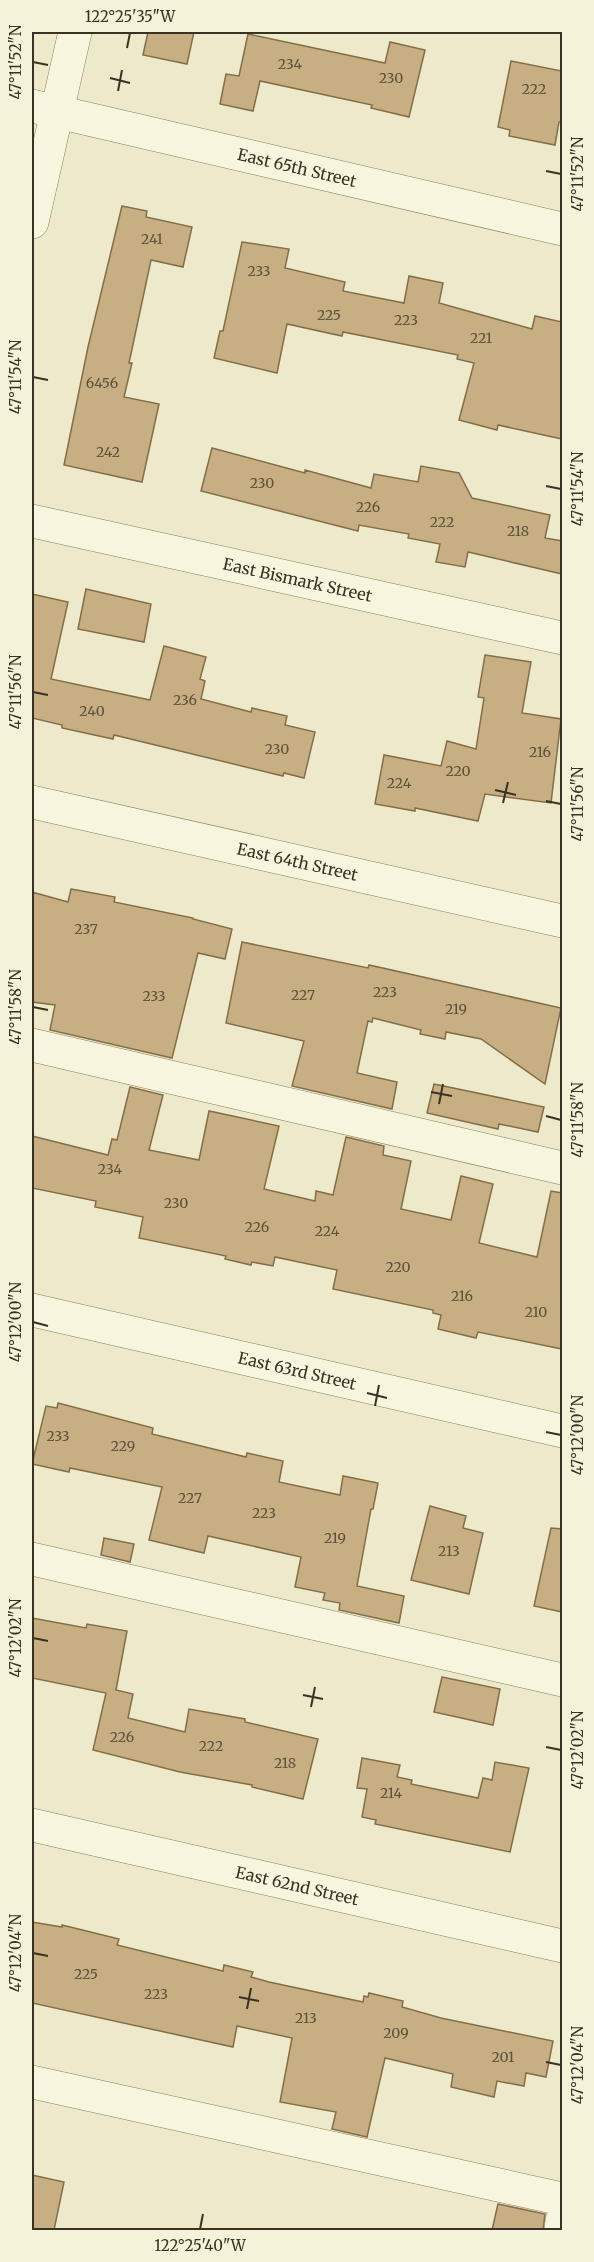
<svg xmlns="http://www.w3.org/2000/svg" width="594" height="2262" viewBox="0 0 594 2262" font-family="Merriweather,serif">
  <rect width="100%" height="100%" fill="#eceaca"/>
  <!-- building -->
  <path fill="#c7af83" stroke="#856e47" stroke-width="1.5" d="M 148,32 L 194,32 L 187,64 L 143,55 Z
    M 248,34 L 385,63 L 390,42 L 425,50 L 409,117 L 371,108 L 372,105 L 260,81 L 253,111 L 220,104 L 226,74 L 239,76 Z
    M 511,61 L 562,71 L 562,122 L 559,122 L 555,145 L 509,136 L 510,130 L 498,127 Z
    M 122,206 L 147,211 L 146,217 L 192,227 L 183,267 L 151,260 L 129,363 L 132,363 L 124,397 L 159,404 L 142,482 L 64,465 L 88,347 Z
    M 242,242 L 289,249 L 285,268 L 345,282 L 343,291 L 404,303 L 409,276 L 443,283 L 439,303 L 532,329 L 535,316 L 562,322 L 562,439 L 498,425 L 497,430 L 459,420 L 474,363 L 457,359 L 458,355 L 343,332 L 342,336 L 287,324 L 277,373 L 214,358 L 220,331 L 223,331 Z
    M 212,448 L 305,473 L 305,470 L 371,488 L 374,474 L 418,482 L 421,466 L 459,473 L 472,498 L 550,515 L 545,538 L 562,541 L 562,574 L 468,552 L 465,567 L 436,562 L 440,544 L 408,538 L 409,534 L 359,525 L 358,531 L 201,491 Z
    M 86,589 L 151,604 L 144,642 L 78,629 Z
    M 32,594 L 68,602 L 51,679 L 150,700 L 164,646 L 206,657 L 200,679 L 205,681 L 201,699 L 251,712 L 252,708 L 287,716 L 285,725 L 315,732 L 304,778 L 284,773 L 283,776 L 114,735 L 113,739 L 62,728 L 62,725 L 32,718 Z
    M 485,655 L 531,662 L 522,713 L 561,719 L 551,803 L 485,794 L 478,821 L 415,808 L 415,811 L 375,804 L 384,755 L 441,766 L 447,741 L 476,749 L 484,698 L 478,697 Z
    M 71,889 L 115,897 L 114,902 L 193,918 L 193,919 L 232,929 L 225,959 L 198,953 L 172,1058 L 50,1030 L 55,1005 L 32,1002 L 32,892 L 68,902 Z
    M 242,942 L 368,968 L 369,965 L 561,1008 L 545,1084 L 481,1039 L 446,1032 L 445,1039 L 420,1034 L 421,1030 L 373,1018 L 372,1022 L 368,1021 L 357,1073 L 397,1082 L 392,1109 L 292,1086 L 304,1041 L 226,1023 Z
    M 434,1084 L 544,1107 L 538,1132 L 499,1124 L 498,1129 L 427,1113 Z
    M 130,1087 L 163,1095 L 149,1150 L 199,1160 L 209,1111 L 279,1126 L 264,1189 L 315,1201 L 316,1191 L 333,1195 L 346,1137 L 384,1146 L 383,1155 L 411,1161 L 401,1209 L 451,1220 L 461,1176 L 493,1184 L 479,1243 L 537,1257 L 551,1191 L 562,1193 L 562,1349 L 478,1332 L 476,1338 L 438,1329 L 441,1315 L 433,1313 L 433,1310 L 333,1289 L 337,1270 L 275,1257 L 273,1266 L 252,1262 L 251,1265 L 225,1259 L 226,1256 L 139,1238 L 143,1217 L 95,1207 L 96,1201 L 32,1188 L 32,1136 L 108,1155 L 112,1139 L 117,1140 Z
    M 58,1403 L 153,1428 L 152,1434 L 246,1457 L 247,1453 L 283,1461 L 279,1482 L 340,1495 L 343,1476 L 378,1483 L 373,1509 L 371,1509 L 357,1586 L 404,1596 L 399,1623 L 339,1610 L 340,1603 L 323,1600 L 325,1593 L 295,1587 L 301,1557 L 208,1536 L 204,1553 L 149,1540 L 162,1487 L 70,1468 L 69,1472 L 32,1464 L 46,1406 L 57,1408 Z
    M 430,1506 L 466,1516 L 463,1528 L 483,1533 L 469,1594 L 411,1580 Z
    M 551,1528 L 562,1529 L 562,1612 L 534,1606 Z
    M 104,1538 L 134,1544 L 130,1562 L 101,1555 Z
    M 32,1618 L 86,1628 L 87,1624 L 127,1631 L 116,1690 L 133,1694 L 128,1718 L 185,1732 L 189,1709 L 245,1719 L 245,1722 L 318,1739 L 303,1799 L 252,1787 L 252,1785 L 180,1772 L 93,1750 L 106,1693 L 32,1678 Z
    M 442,1677 L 500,1689 L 493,1725 L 434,1712 Z
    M 362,1758 L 400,1765 L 397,1777 L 412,1780 L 411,1784 L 478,1798 L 483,1778 L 492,1780 L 495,1762 L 529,1768 L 510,1852 L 375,1824 L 376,1820 L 362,1817 L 367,1789 L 357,1788 Z
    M 32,1922 L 62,1927 L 62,1925 L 119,1939 L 117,1945 L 223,1971 L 224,1965 L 253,1972 L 251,1977 L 269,1982 L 363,2002 L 364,1996 L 368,1997 L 369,1993 L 403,2001 L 402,2007 L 441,2018 L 553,2041 L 546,2077 L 526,2073 L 524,2086 L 497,2081 L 494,2097 L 451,2087 L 453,2074 L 385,2058 L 367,2137 L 332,2129 L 336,2112 L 280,2102 L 292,2038 L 237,2026 L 233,2047 L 32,2003 Z
    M 32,2175 L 64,2182 L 54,2230 L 32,2230 Z
    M 498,2204 L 545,2214 L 543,2230 L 492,2230 Z"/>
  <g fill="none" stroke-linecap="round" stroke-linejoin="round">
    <!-- minor casing -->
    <g stroke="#877e5f" stroke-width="34">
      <g id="minor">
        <path id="s1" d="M 32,106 L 562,229"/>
        <path d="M 32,222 L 75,32"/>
        <path id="s2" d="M 32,521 L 562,638"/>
        <path id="s3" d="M 32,802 L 562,921"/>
        <path d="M 32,1045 L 562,1168"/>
        <path id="s4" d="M 32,1310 L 562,1431"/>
        <path d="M 32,1559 L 562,1680"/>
        <path id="s5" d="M 32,1825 L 562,1946"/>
        <path d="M 32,2082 L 562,2199"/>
        <path d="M 561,2230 L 562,2221"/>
      </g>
    </g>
    <!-- minor -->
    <use href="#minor" stroke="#f7f5dd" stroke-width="33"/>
  </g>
  <!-- ticks -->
  <path fill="none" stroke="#393222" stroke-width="2" d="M 127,48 L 130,33M 33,62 L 48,65M 110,78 L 130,83M 118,91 L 122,70M 546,171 L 561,174M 33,377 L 48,380M 546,486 L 561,489M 33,692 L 48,695M 495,790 L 516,795M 546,801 L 561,804M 503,803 L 508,782M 33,1007 L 48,1010M 431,1092 L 452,1096M 439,1104 L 443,1084M 546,1116 L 561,1120M 33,1322 L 48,1326M 367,1393 L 387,1398M 375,1406 L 379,1385M 546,1432 L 561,1435M 33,1638 L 48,1641M 303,1695 L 323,1699M 311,1707 L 315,1687M 546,1747 L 561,1750M 33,1953 L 48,1956M 239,1997 L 259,2001M 247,2009 L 251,1988M 546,2062 L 561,2065M 200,2229 L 203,2214"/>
  <g text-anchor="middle" stroke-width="5" stroke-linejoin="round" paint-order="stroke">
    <!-- number labels -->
    <g font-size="14" fill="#5c513a">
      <text x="290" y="69">234</text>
      <text x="391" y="83">230</text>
      <text x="534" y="94">222</text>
      <text x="152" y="244">241</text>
      <text x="259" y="276">233</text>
      <text x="329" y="320">225</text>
      <text x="406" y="325">223</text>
      <text x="481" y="343">221</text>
      <text x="102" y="388">6456</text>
      <text x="108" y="457">242</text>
      <text x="262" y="488">230</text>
      <text x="368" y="512">226</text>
      <text x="442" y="527">222</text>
      <text x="518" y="536">218</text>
      <text x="185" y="705">236</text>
      <text x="92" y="716">240</text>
      <text x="277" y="754">230</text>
      <text x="540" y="757">216</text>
      <text x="458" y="776">220</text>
      <text x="399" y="788">224</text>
      <text x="86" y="934">237</text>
      <text x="385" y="997">223</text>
      <text x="303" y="1000">227</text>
      <text x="154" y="1001">233</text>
      <text x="456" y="1014">219</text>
      <text x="110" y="1174">234</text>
      <text x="176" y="1208">230</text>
      <text x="257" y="1232">226</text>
      <text x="327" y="1236">224</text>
      <text x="398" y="1272">220</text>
      <text x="462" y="1301">216</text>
      <text x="536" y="1317">210</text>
      <text x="58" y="1441">233</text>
      <text x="123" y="1451">229</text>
      <text x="190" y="1503">227</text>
      <text x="264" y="1518">223</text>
      <text x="335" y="1543">219</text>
      <text x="449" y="1556">213</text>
      <text x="122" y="1742">226</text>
      <text x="211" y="1751">222</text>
      <text x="285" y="1768">218</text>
      <text x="391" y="1798">214</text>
      <text x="86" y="1979">225</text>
      <text x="156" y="1999">223</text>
      <text x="306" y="2023">213</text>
      <text x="396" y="2038">209</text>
      <text x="503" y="2062">201</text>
    </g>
    <!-- street labels -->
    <g font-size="16" fill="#393222" stroke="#f4f2d9">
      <text dy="6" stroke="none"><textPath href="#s1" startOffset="272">East 65th Street</textPath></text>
      <text dy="6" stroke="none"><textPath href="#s2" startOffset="272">East Bismark Street</textPath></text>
      <text dy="6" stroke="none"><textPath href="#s3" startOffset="272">East 64th Street</textPath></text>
      <text dy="6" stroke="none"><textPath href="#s4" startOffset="272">East 63rd Street</textPath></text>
      <text dy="6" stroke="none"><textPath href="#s5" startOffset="272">East 62nd Street</textPath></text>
    </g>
  </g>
  <!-- border -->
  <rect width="594" height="2262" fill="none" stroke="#f4f2d9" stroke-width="66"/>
  <rect x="33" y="33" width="528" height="2196" fill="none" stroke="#393222" stroke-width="2"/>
  <g font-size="15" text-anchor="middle" fill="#393222">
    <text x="130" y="22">122°25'35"W</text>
    <text transform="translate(16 62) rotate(-90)" y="5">47°11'52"N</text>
    <text transform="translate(578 174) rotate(-90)" y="5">47°11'52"N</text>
    <text transform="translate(16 377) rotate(-90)" y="5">47°11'54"N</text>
    <text transform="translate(578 489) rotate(-90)" y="5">47°11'54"N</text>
    <text transform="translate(16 692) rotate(-90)" y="5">47°11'56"N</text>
    <text transform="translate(578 804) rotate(-90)" y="5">47°11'56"N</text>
    <text transform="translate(16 1007) rotate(-90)" y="5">47°11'58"N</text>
    <text transform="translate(578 1120) rotate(-90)" y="5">47°11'58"N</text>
    <text transform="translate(16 1322) rotate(-90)" y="5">47°12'00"N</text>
    <text transform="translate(578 1435) rotate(-90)" y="5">47°12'00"N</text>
    <text transform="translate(16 1638) rotate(-90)" y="5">47°12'02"N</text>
    <text transform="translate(578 1750) rotate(-90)" y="5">47°12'02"N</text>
    <text transform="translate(16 1953) rotate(-90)" y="5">47°12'04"N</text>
    <text transform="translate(578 2065) rotate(-90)" y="5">47°12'04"N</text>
    <text x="200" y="2251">122°25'40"W</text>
  </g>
</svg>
